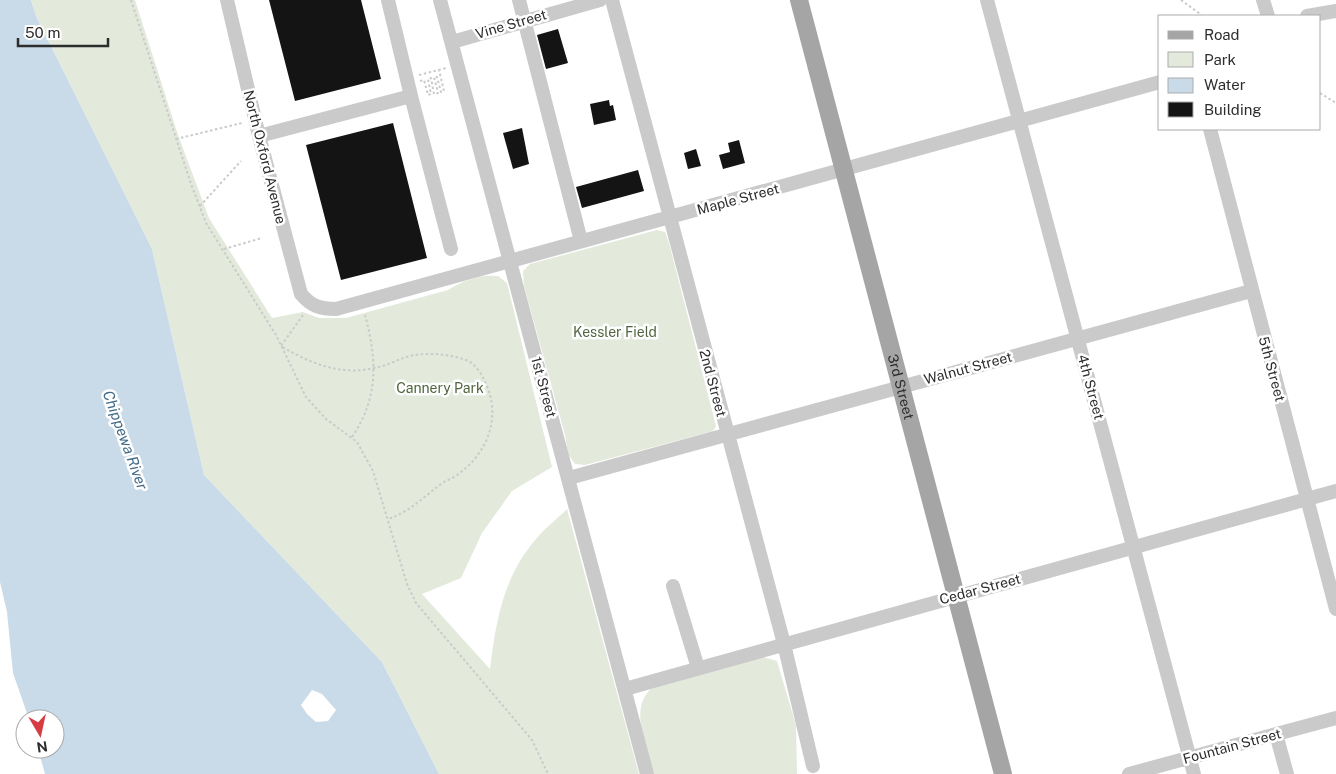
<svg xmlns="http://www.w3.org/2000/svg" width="1336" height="774" viewBox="0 0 1336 774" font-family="'Public Sans',sans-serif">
  <rect width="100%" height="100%" fill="#fff"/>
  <!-- green -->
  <path fill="#e3eadc" d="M 31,0 L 135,0 L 178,135 L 209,218 L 272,318 L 303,312 L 319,318 L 346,318 L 448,290 C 462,281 480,274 498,276 L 507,283 L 552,467 L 512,491 L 482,533 L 461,578 L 422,594 L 490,669 C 496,621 503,577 536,539 C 545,528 557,519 567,509 L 639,774 L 439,774 L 382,662 L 204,475 L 152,249 L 36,16 Z
    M 657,230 L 665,232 L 669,243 L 716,426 L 714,430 L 710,432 L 585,465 L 575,464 L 568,454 L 565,435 L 524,286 L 523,271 L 530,264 Z
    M 763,657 L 777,661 L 796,725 L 797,774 L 654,774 C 648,750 628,709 651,689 Z"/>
  <!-- water -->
  <path fill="#c9dbe8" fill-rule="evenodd" d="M 0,0 L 31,0 L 36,16 L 152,249 L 204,475 L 382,662 L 439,774 L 45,774 L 38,749 L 55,749 L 55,719 L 29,719 L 13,673 L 7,612 L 0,582 ZM 312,690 L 322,694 L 336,710 L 328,721 L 316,722 L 307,714 L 301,705 Z"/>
  <!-- building -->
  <path fill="#141414" d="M 269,0 L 361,0 L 381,79 L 295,101 Z
    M 558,29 L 568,63 L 546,69 L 537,35 Z
    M 609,100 L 610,106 L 613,105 L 616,120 L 594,125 L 590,104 Z
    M 393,123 L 427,258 L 341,280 L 306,145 Z
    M 522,128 L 529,164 L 513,169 L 503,133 Z
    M 739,140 L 745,163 L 723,169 L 719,155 L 730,152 L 728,143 Z
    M 696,149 L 701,166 L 688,169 L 684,153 Z
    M 638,170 L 644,191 L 582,208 L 576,187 Z"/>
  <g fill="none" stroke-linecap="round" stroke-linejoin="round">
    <!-- path -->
    <path stroke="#cacaca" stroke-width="2" stroke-dasharray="2.5 2.5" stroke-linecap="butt" d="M 131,0 L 191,184 L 206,223 L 276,335 L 306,397 L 326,419 L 357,442 L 373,471 L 407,584 L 416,603 L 532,740 L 548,774
      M 1181,0 L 1203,16
      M 419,75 L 446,68
      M 420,81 L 424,80 L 428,95 L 431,94 L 428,79 L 431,78 L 434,94 L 438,93 L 434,77 L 437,77 L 441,92 L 444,91 L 439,70
      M 1320,93 L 1336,103
      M 176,139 L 242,123
      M 200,206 L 241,161
      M 224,249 L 262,238
      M 303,315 L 281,346 C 309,363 341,376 374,368 C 387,366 398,359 410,356 C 428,352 449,354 466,360 C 476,363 483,377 487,386 C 501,420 486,455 457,475 C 452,479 446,480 441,484 C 421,499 411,511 388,519
      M 352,437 C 379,397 377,360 365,315"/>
    <!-- minor -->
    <path stroke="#cacaca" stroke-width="14" d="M 227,0 L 259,136 L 301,294 C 311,306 320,309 336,309 L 1160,82
      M 388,0 L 411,96
      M 440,0 L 647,774
      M 519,0 L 581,241
      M 612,0 L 784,644 L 813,766
      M 987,0 L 1194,774
      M 1263,0 L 1268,16
      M 1307,16 L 1336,11
      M 452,42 L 600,0
      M 1210,129 L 1336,609
      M 259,136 L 411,96 L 451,249
      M 569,478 L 1251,291
      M 673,586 L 698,668
      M 625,689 L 1336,491
      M 1276,734 L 1287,774
      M 1129,774 L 1336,718"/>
    <!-- major -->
    <path stroke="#a5a5a5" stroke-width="18" id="s1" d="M 799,0 L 1003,774"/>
  </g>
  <g text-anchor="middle" stroke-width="5" stroke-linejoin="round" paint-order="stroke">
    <!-- street labels -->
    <g font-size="14" fill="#2d2d2d" stroke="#fff">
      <text transform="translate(511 24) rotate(-16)" y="5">Vine Street</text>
      <text transform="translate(265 157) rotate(76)" y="5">North Oxford Avenue</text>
      <text transform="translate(738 199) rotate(-15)" y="5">Maple Street</text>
      <text transform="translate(968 368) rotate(-15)" y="5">Walnut Street</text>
      <text transform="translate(1272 369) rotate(75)" y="5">5th Street</text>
      <text transform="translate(713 383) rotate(75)" y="5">2nd Street</text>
      <text transform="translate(544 387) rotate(75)" y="5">1st Street</text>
      <text dy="5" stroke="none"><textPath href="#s1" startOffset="400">3rd Street</textPath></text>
      <text transform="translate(1091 387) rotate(75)" y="5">4th Street</text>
      <text transform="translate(980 589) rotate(-15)" y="5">Cedar Street</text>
      <text transform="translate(1232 746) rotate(-15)" y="5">Fountain Street</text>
    </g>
    <!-- park labels -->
    <g font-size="14" fill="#4f653e" stroke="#fff">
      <text x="615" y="337">Kessler Field</text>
      <text x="440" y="393">Cannery Park</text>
    </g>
    <!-- water labels -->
    <g font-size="15" font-style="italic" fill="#426b88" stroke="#fff">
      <text transform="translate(125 440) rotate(70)" y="5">Chippewa River</text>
    </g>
  </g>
  <!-- legend -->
  <rect x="1158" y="15" width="162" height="115" fill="#ffffff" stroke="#ababab"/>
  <rect x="1168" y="31" width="25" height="8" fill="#a5a5a5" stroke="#ababab"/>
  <text x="1204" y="40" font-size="15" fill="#2d2d2d">Road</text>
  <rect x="1168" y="52" width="25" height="15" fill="#e3eadc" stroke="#ababab"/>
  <text x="1204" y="65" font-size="15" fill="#2d2d2d">Park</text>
  <rect x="1168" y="78" width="25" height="15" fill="#c9dbe8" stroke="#ababab"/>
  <text x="1204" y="90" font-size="15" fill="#2d2d2d">Water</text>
  <rect x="1168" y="102" width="25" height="15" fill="#141414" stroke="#ababab"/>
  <text x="1204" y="115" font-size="15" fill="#2d2d2d">Building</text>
  <!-- north arrow -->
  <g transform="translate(40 734) rotate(171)"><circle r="24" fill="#ffffff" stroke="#ababab"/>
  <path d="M0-4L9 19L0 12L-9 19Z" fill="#d73c43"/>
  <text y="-8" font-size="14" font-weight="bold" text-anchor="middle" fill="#2d2d2d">N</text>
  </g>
  <!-- scale -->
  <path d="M18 38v8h90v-8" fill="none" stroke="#2d2d2d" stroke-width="2.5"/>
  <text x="25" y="38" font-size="15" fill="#2d2d2d" stroke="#ffffff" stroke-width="4" paint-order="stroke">50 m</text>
</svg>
